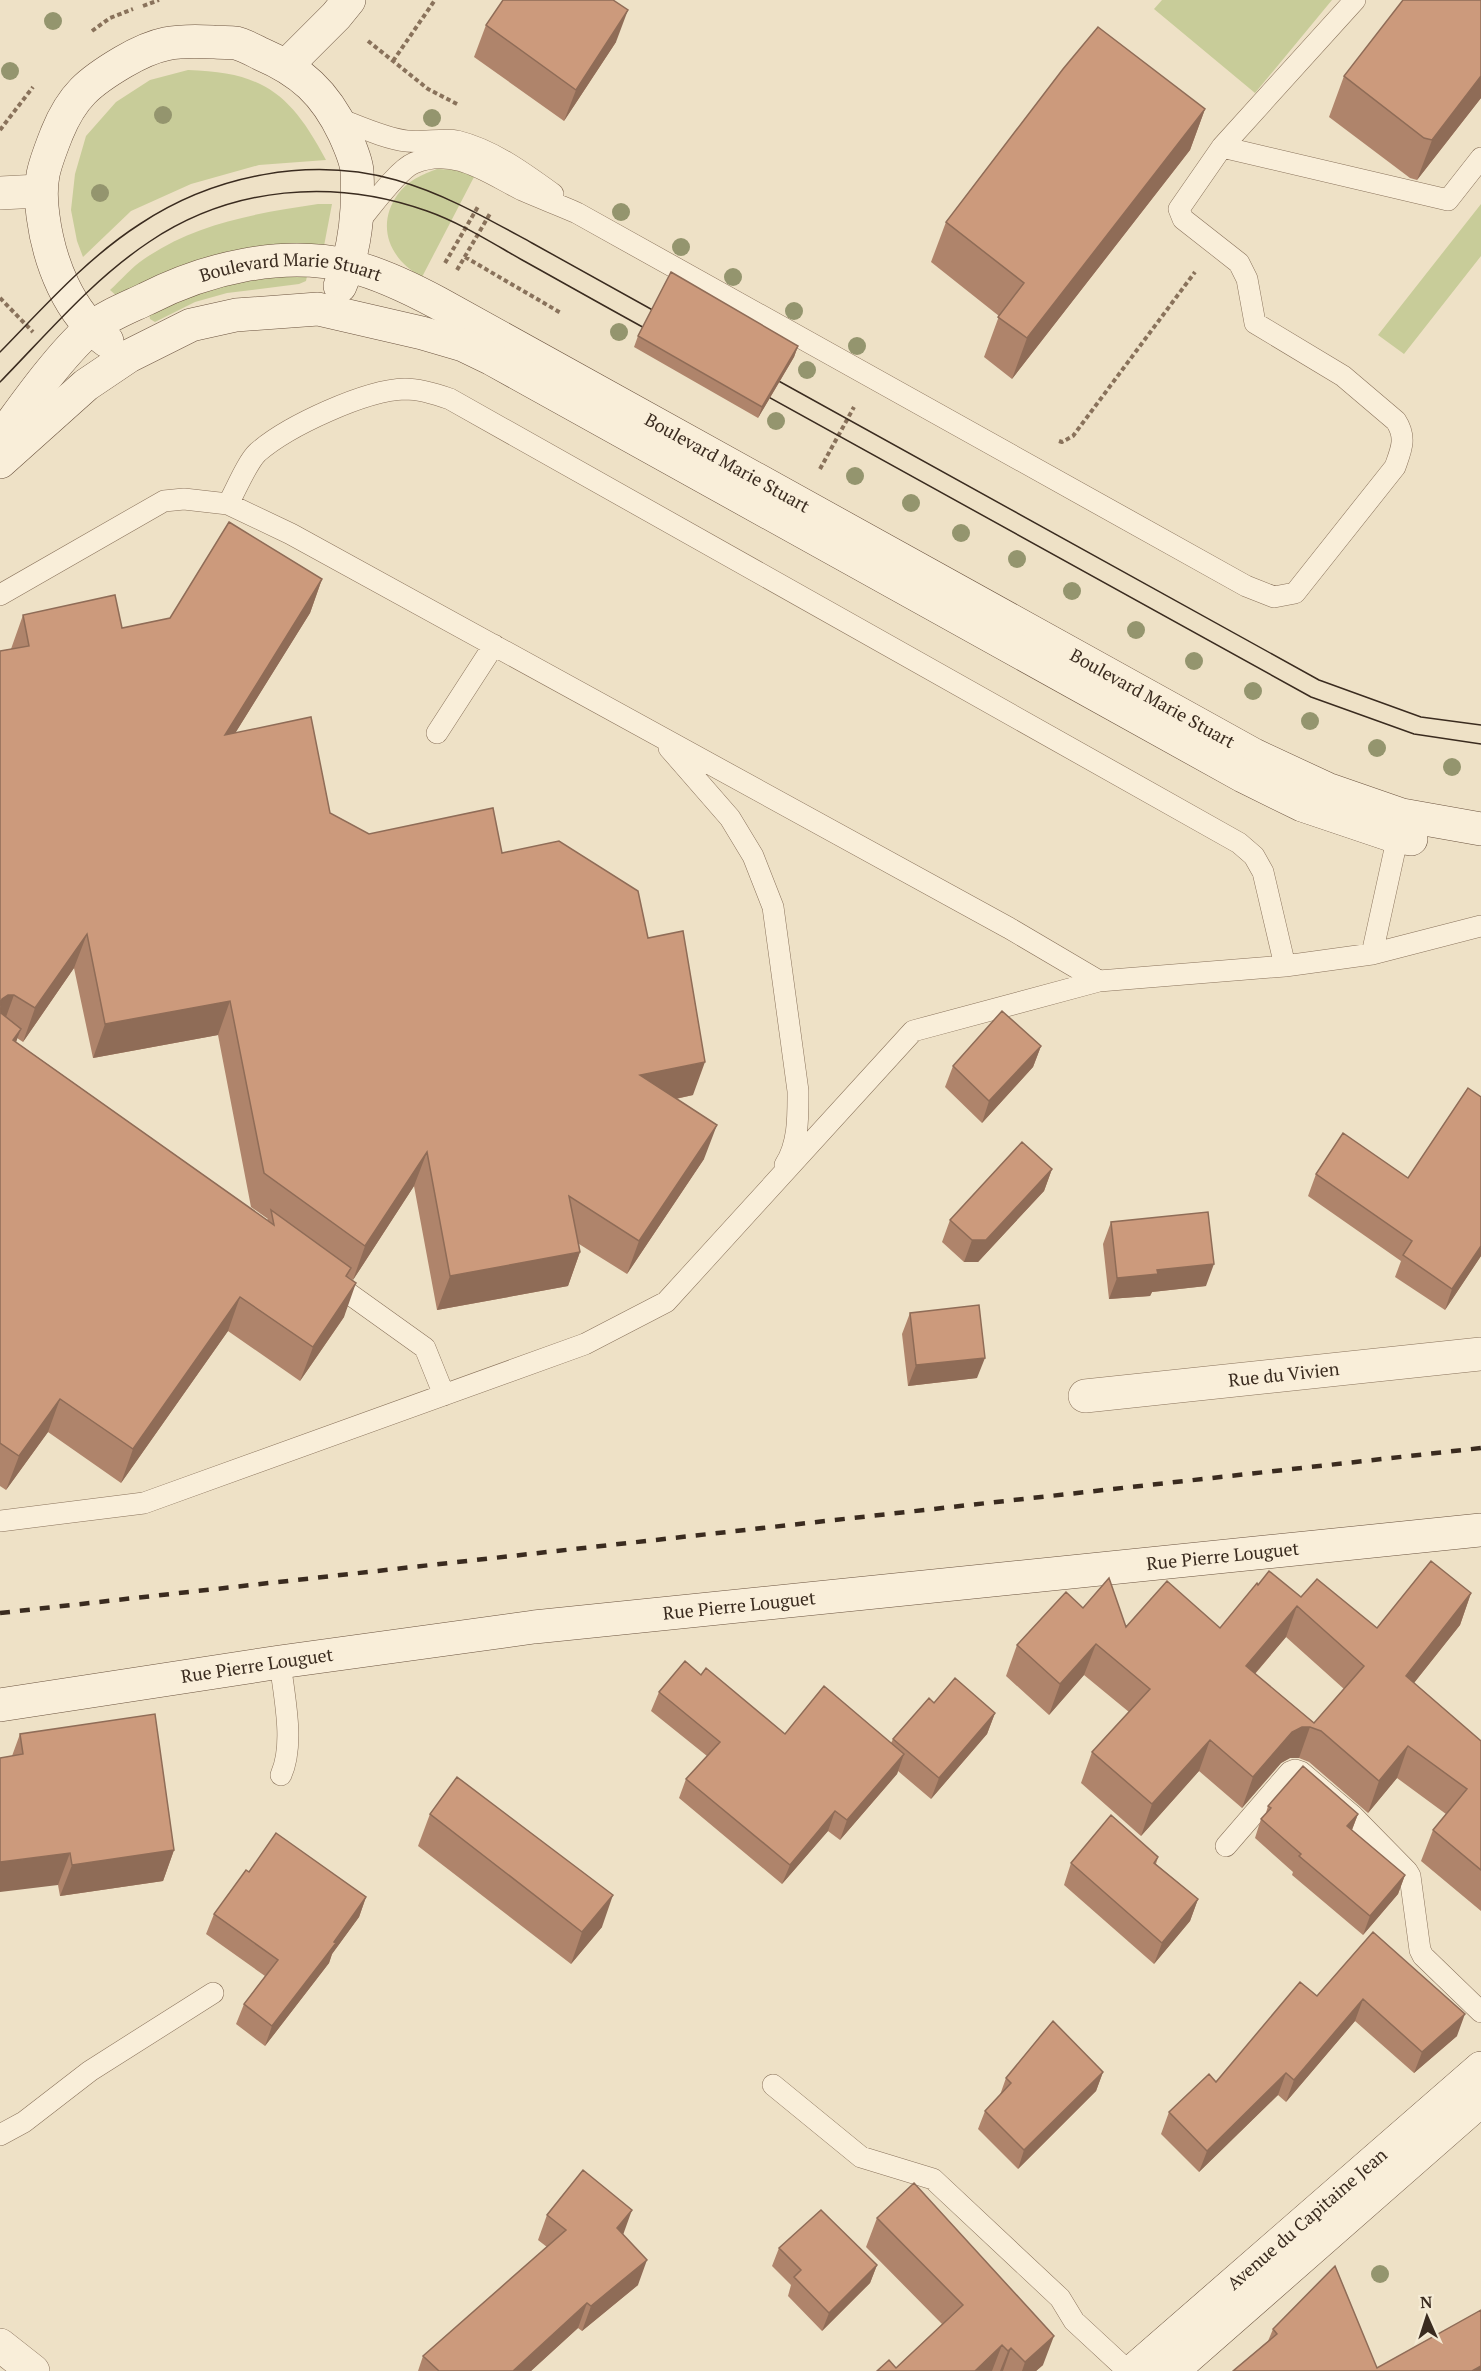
<svg xmlns="http://www.w3.org/2000/svg" width="1481" height="2371" viewBox="0 0 1481 2371" font-family="'PT Serif',serif">
  <rect width="100%" height="100%" fill="#eee1c6"/>
  <!-- green -->
  <path fill="#c8cc99" d="M 1162,0 L 1332,0 L 1255,93 L 1154,9 Z
    M 188,70 C 263,72 291,94 326,160 L 259,165 L 191,184 L 131,211 L 83,257 L 77,241 L 71,210 L 75,174 L 86,136 L 116,102 L 150,80 Z
    M 437,169 L 457,170 L 474,177 L 422,277 C 390,260 375,226 398,194 C 407,181 423,174 437,169 Z
    M 318,204 L 332,204 L 324,246 L 120,299 L 110,290 C 121,280 132,267 144,259 C 196,223 258,213 318,204 Z
    M 1481,204 L 1481,256 L 1404,354 L 1378,335 Z
    M 296,273 L 307,276 L 306,281 L 299,284 L 227,293 L 195,302 L 155,322 L 150,319 L 149,313 L 190,291 Z"/>
  <g fill="none" stroke-linecap="round" stroke-linejoin="round">
    <!-- lane casing -->
    <g stroke="#89725b" stroke-width="22">
      <path id="lane" d="M 337,118 C 358,126 386,139 407,141 C 422,143 446,138 457,141 C 493,150 524,173 553,194
        M 1222,147 L 1448,200 L 1481,158
        M 357,224 C 370,209 397,170 414,163 C 454,146 488,173 522,190 C 540,198 559,205 577,213 L 1246,586 L 1274,597 L 1295,593 L 1395,467 C 1401,450 1407,438 1396,421 L 1343,376 L 1255,323 L 1247,279 L 1239,263 L 1183,219 L 1179,209 L 1222,147 L 1355,0
        M 228,504 C 236,490 247,462 258,452 C 288,426 365,390 405,389 C 421,389 436,394 450,399 L 1239,843 L 1254,856 L 1263,872 L 1285,966
        M 0,595 L 164,501 L 184,499 L 228,504 L 291,534 L 1009,928 L 1099,981
        M 437,733 L 494,645
        M 669,748 L 730,818 L 753,856 L 773,907 L 798,1091 C 798,1115 799,1143 785,1165
        M 1372,954 L 1400,826
        M 330,1280 L 425,1348 L 444,1395
        M 0,1521 L 144,1503 L 585,1344 L 666,1302 L 913,1031 L 1099,981 L 1285,966 L 1372,954 L 1481,926
        M 280,1662 C 284,1696 295,1744 281,1775
        M 1226,1846 L 1290,1772 L 1295,1770 L 1301,1772 L 1353,1816 L 1407,1871 L 1410,1876 L 1420,1950 L 1423,1956 L 1481,2012
        M 773,2085 L 861,2157 L 933,2179 L 1060,2298 L 1074,2321 L 1128,2371
        M 0,2135 L 24,2122 L 90,2071 L 213,1993"/>
    </g>
    <!-- street casing -->
    <g stroke="#89725b" stroke-width="34">
      <g id="street">
        <path d="M 0,193 L 39,191"/>
        <path id="s1" d="M 1085,1396 L 1481,1354"/>
        <path d="M 0,2345 L 33,2371"/>
      </g>
    </g>
    <!-- secondary casing -->
    <g stroke="#6b533f" stroke-width="34">
      <g id="secondary">
        <path d="M 287,65 L 336,16 L 349,0"/>
        <path d="M 107,341 C 69,314 49,262 43,216 C 38,180 44,166 57,133 C 72,96 89,82 123,62 C 157,42 175,40 213,42 C 221,43 229,42 236,43 C 244,45 253,50 261,54 C 301,71 325,93 344,133 C 349,144 356,159 357,171 C 359,211 356,249 340,286"/>
        <path id="s2" d="M 0,439 C 24,406 60,355 90,329 C 106,316 127,308 146,299 C 207,268 282,250 350,266 C 381,274 410,288 438,303 L 1254,755 L 1327,789 L 1402,815 L 1481,829"/>
        <path d="M 0,462 L 86,385 L 129,356 L 191,325 L 236,315 L 318,309 L 422,333 L 463,345 L 492,359 L 1243,776 L 1302,805 L 1397,837 L 1411,839"/>
        <path id="s3" d="M 0,1705 L 280,1662 L 534,1627 L 1481,1530"/>
        <path id="s4" d="M 1133,2371 L 1481,2068"/>
        <path d="M 1172,2371 L 1481,2100"/>
      </g>
    </g>
    <!-- path -->
    <path stroke="#89725b" stroke-width="4" stroke-dasharray="4.5 3" stroke-linecap="butt" d="M 143,6 L 159,0
      M 92,31 L 110,18 L 133,9
      M 368,41 L 428,89 L 459,105
      M 393,61 L 435,0
      M 0,130 L 33,87
      M 465,257 L 561,313
      M 445,263 L 479,205
      M 457,270 L 491,212
      M 0,298 L 33,332
      M 1059,441 L 1062,442 L 1073,436 L 1195,272
      M 820,469 L 854,407"/>
    <!-- lane -->
    <use href="#lane" stroke="#f9eed9" stroke-width="21"/>
    <!-- street -->
    <use href="#street" stroke="#f9eed9" stroke-width="33"/>
    <!-- secondary -->
    <use href="#secondary" stroke="#f9eed9" stroke-width="33"/>
    <!-- tram -->
    <path stroke="#3a2b1f" stroke-width="1.5" d="M 0,352 C 44,307 87,258 140,224 C 214,175 310,156 396,180 C 445,194 488,219 532,243 C 577,268 622,293 667,318
      M 766,374 L 1319,680 L 1421,717 L 1481,725
      M 0,382 C 47,334 92,280 149,242 C 232,186 334,178 427,211 C 461,223 492,243 524,261 C 569,286 613,311 659,336
      M 756,390 L 1311,697 L 1414,734 L 1481,744"/>
    <!-- rail -->
    <path stroke="#3a2b1f" stroke-width="4.5" stroke-dasharray="10 10" stroke-linecap="butt" d="M 0,1613 L 1481,1448"/>
  </g>
  <!-- trees -->
  <g fill="#94956e">
    <circle cx="53" cy="21" r="9"/>
    <circle cx="10" cy="71" r="9"/>
    <circle cx="163" cy="115" r="9"/>
    <circle cx="432" cy="118" r="9"/>
    <circle cx="100" cy="193" r="9"/>
    <circle cx="621" cy="212" r="9"/>
    <circle cx="681" cy="247" r="9"/>
    <circle cx="733" cy="277" r="9"/>
    <circle cx="794" cy="311" r="9"/>
    <circle cx="619" cy="332" r="9"/>
    <circle cx="857" cy="346" r="9"/>
    <circle cx="807" cy="370" r="9"/>
    <circle cx="776" cy="421" r="9"/>
    <circle cx="855" cy="476" r="9"/>
    <circle cx="911" cy="503" r="9"/>
    <circle cx="961" cy="533" r="9"/>
    <circle cx="1017" cy="559" r="9"/>
    <circle cx="1072" cy="591" r="9"/>
    <circle cx="1136" cy="630" r="9"/>
    <circle cx="1194" cy="661" r="9"/>
    <circle cx="1253" cy="691" r="9"/>
    <circle cx="1310" cy="721" r="9"/>
    <circle cx="1377" cy="748" r="9"/>
    <circle cx="1452" cy="767" r="9"/>
    <circle cx="1380" cy="2274" r="9"/>
  </g>
  <!-- wall -->
  <path fill="#af846b" fill-rule="evenodd" d="M 486,25 L 616,42 L 564,121 L 474,57 Z
    M 1344,76 L 1481,98 L 1417,180 L 1410,178 L 1329,117 Z
    M 1205,109 L 1190,150 L 1012,379 L 984,357 L 999,316 L 931,262 L 946,222 Z
    M 638,336 L 798,346 L 794,357 L 758,418 L 634,347 Z
    M 322,579 L 310,613 L 235,733 L 330,813 L 369,834 L 502,853 L 648,938 L 693,1095 L 676,1099 L 704,1159 L 627,1274 L 579,1244 L 580,1252 L 568,1286 L 437,1310 L 414,1186 L 353,1280 L 348,1277 L 344,1317 L 300,1381 L 228,1331 L 121,1483 L 48,1432 L 6,1490 L 0,1486 L 0,651 L 11,649 L 23,615 L 122,628 L 170,618 ZM 74,968 L 93,1058 L 218,1035 L 251,1207 L 268,1219 L 267,1220 L 16,1042 L 17,1038 L 23,1042 Z
    M 1041,1046 L 1033,1067 L 982,1123 L 945,1087 L 953,1066 Z
    M 1052,1169 L 1044,1191 L 978,1262 L 964,1262 L 942,1242 L 950,1220 Z
    M 1316,1174 L 1408,1178 L 1481,1256 L 1445,1310 L 1395,1277 L 1401,1261 L 1308,1196 Z
    M 1111,1222 L 1206,1286 L 1152,1292 L 1150,1296 L 1109,1299 L 1103,1244 Z
    M 910,1313 L 977,1378 L 908,1386 L 902,1334 Z
    M 1258,1585 L 1301,1597 L 1377,1628 L 1471,1593 L 1460,1625 L 1414,1683 L 1481,1741 L 1481,1911 L 1421,1861 L 1433,1830 L 1446,1814 L 1397,1778 L 1368,1813 L 1309,1762 L 1299,1758 L 1290,1758 L 1281,1763 L 1242,1808 L 1199,1771 L 1141,1836 L 1081,1783 L 1092,1752 L 1129,1712 L 1084,1675 L 1049,1715 L 1006,1676 L 1017,1645 L 1083,1608 L 1126,1627 L 1220,1628 ZM 1286,1637 L 1344,1689 L 1314,1723 L 1255,1674 Z
    M 701,1675 L 785,1734 L 891,1743 L 893,1739 L 934,1703 L 995,1713 L 987,1734 L 931,1799 L 898,1771 L 897,1774 L 840,1840 L 828,1831 L 782,1884 L 679,1798 L 686,1779 L 707,1756 L 651,1711 L 659,1692 Z
    M 20,1734 L 174,1850 L 163,1881 L 60,1896 L 58,1885 L 12,1756 Z
    M 1268,1806 L 1358,1814 L 1352,1830 L 1405,1875 L 1398,1894 L 1363,1935 L 1292,1875 L 1293,1872 L 1255,1838 L 1261,1819 L 1265,1816 Z
    M 430,1814 L 602,1927 L 571,1964 L 418,1846 Z
    M 1158,1857 L 1156,1864 L 1198,1899 L 1190,1921 L 1154,1964 L 1064,1885 L 1071,1863 Z
    M 249,1872 L 366,1897 L 359,1917 L 332,1954 L 329,1963 L 265,2046 L 236,2024 L 244,2004 L 265,1976 L 206,1934 L 214,1914 Z
    M 1373,1932 L 1457,2036 L 1414,2073 L 1355,2021 L 1286,2102 L 1278,2095 L 1199,2172 L 1161,2134 L 1169,2112 L 1216,2082 L 1317,1996 Z
    M 1103,2072 L 1096,2091 L 1018,2169 L 978,2129 L 985,2111 L 1000,2095 L 1006,2078 Z
    M 547,2215 L 623,2235 L 638,2285 L 582,2331 L 578,2328 L 531,2371 L 418,2371 L 423,2356 L 547,2247 L 538,2240 Z
    M 877,2218 L 1043,2365 L 1036,2371 L 877,2371 L 896,2368 L 942,2324 L 866,2247 Z
    M 779,2248 L 877,2265 L 870,2283 L 822,2331 L 788,2296 L 791,2285 L 772,2266 Z
    M 1273,2329 L 1377,2368 L 1481,2371 L 1233,2371 L 1268,2341 Z"/>
  <!-- shaded-wall -->
  <path fill="#8f6c57" d="M 628,10 L 616,42 L 564,121 L 576,90 Z
    M 1481,76 L 1481,98 L 1417,180 L 1432,140 Z
    M 1205,109 L 1190,150 L 1012,379 L 1027,338 Z
    M 798,346 L 794,357 L 758,418 L 762,407 Z
    M 322,579 L 310,613 L 213,769 L 225,735 Z
    M 87,934 L 74,968 L 23,1042 L 35,1008 Z
    M 8,995 L 14,995 L 2,1028 L 0,1005 L 2,999 Z
    M 230,1001 L 218,1035 L 93,1058 L 105,1024 Z
    M 21,1029 L 8,1063 L 13,1040 Z
    M 1041,1046 L 1033,1067 L 982,1123 L 989,1101 Z
    M 705,1062 L 693,1095 L 628,1109 L 640,1075 Z
    M 717,1125 L 704,1159 L 627,1274 L 639,1241 Z
    M 427,1152 L 414,1186 L 353,1280 L 365,1246 Z
    M 1052,1169 L 1044,1191 L 978,1262 L 964,1262 L 972,1240 Z
    M 1481,1246 L 1481,1256 L 1445,1310 L 1452,1289 Z
    M 580,1252 L 568,1286 L 437,1310 L 450,1276 Z
    M 1214,1264 L 1206,1286 L 1152,1292 L 1150,1296 L 1109,1299 L 1117,1278 L 1157,1270 Z
    M 356,1283 L 344,1317 L 300,1381 L 313,1347 Z
    M 240,1297 L 228,1331 L 121,1483 L 133,1449 Z
    M 985,1358 L 977,1378 L 908,1386 L 916,1365 Z
    M 60,1399 L 48,1432 L 6,1490 L 19,1456 Z
    M 1471,1593 L 1460,1625 L 1394,1708 L 1406,1676 Z
    M 1297,1606 L 1286,1637 L 1234,1698 L 1246,1666 Z
    M 1096,1644 L 1084,1675 L 1049,1715 L 1060,1684 Z
    M 995,1713 L 987,1734 L 931,1799 L 939,1778 Z
    M 1302,1727 L 1310,1727 L 1299,1758 L 1290,1758 L 1281,1763 L 1242,1808 L 1253,1777 L 1292,1732 Z
    M 1210,1740 L 1199,1771 L 1141,1836 L 1152,1804 Z
    M 1408,1746 L 1397,1778 L 1368,1813 L 1379,1781 Z
    M 904,1754 L 897,1774 L 840,1840 L 847,1820 Z
    M 835,1811 L 828,1831 L 782,1884 L 790,1865 Z
    M 1358,1814 L 1351,1832 L 1347,1826 Z
    M 174,1850 L 163,1881 L 60,1896 L 72,1865 Z
    M 70,1853 L 58,1885 L 0,1892 L 0,1862 Z
    M 1405,1875 L 1398,1894 L 1363,1935 L 1370,1916 Z
    M 613,1895 L 602,1927 L 571,1964 L 582,1932 Z
    M 366,1897 L 359,1917 L 332,1954 L 329,1963 L 265,2046 L 272,2026 Z
    M 1198,1899 L 1190,1921 L 1154,1964 L 1162,1943 Z
    M 1363,1999 L 1355,2021 L 1286,2102 L 1294,2080 Z
    M 1465,2014 L 1457,2036 L 1414,2073 L 1422,2052 Z
    M 1103,2072 L 1096,2091 L 1018,2169 L 1024,2150 Z
    M 1286,2073 L 1278,2095 L 1199,2172 L 1207,2151 Z
    M 632,2210 L 623,2235 L 617,2228 Z
    M 647,2260 L 638,2285 L 582,2331 L 591,2306 Z
    M 877,2265 L 870,2283 L 822,2331 L 829,2313 Z
    M 587,2303 L 578,2328 L 531,2371 L 513,2371 Z
    M 1054,2336 L 1043,2365 L 1036,2371 L 1022,2371 L 1025,2362 Z
    M 1002,2345 L 992,2371 L 975,2371 Z
    M 1011,2348 L 1003,2371 L 1000,2371 L 1008,2351 Z
    M 1481,2366 L 1481,2371 L 1472,2371 Z"/>
  <!-- building -->
  <path fill="#cc9a7c" stroke="#8f6c57" stroke-width="1.5" fill-rule="evenodd" d="M 503,0 L 613,0 L 628,10 L 576,90 L 486,25 Z
    M 1403,0 L 1481,0 L 1481,76 L 1432,140 L 1424,138 L 1344,76 Z
    M 1098,27 L 1205,109 L 1027,338 L 998,317 L 1024,283 L 946,222 L 1063,69 Z
    M 671,272 L 798,346 L 762,407 L 638,336 Z
    M 229,522 L 322,579 L 225,735 L 311,717 L 330,813 L 369,834 L 493,808 L 502,853 L 559,841 L 638,891 L 648,938 L 683,931 L 705,1062 L 640,1075 L 717,1125 L 639,1241 L 569,1196 L 580,1252 L 450,1276 L 427,1152 L 365,1246 L 264,1173 L 230,1001 L 105,1024 L 87,934 L 35,1008 L 14,995 L 8,995 L 2,999 L 0,1005 L 0,651 L 29,646 L 23,615 L 115,595 L 122,628 L 170,618 Z
    M 0,1007 L 1,1013 L 21,1029 L 13,1040 L 274,1225 L 271,1210 L 351,1268 L 346,1276 L 356,1283 L 313,1347 L 240,1297 L 133,1449 L 60,1399 L 19,1456 L 0,1443 Z
    M 1002,1011 L 1041,1046 L 989,1101 L 953,1066 Z
    M 1468,1088 L 1481,1097 L 1481,1246 L 1452,1289 L 1403,1255 L 1412,1241 L 1316,1174 L 1343,1133 L 1408,1178 Z
    M 1022,1142 L 1052,1169 L 986,1240 L 972,1240 L 950,1220 Z
    M 1208,1212 L 1214,1264 L 1157,1270 L 1158,1274 L 1117,1278 L 1111,1222 Z
    M 979,1305 L 985,1358 L 916,1365 L 910,1313 Z
    M 1431,1561 L 1471,1593 L 1406,1676 L 1481,1741 L 1481,1870 L 1433,1830 L 1467,1789 L 1408,1746 L 1379,1781 L 1321,1731 L 1310,1727 L 1302,1727 L 1292,1732 L 1253,1777 L 1210,1740 L 1152,1804 L 1092,1752 L 1150,1689 L 1096,1644 L 1060,1684 L 1017,1645 L 1066,1592 L 1083,1608 L 1109,1578 L 1126,1627 L 1167,1581 L 1220,1628 L 1257,1583 L 1258,1585 L 1269,1571 L 1301,1597 L 1317,1579 L 1377,1628 ZM 1297,1606 L 1364,1666 L 1314,1723 L 1246,1666 Z
    M 685,1661 L 701,1675 L 706,1668 L 785,1734 L 824,1686 L 904,1754 L 847,1820 L 835,1811 L 790,1865 L 686,1779 L 720,1742 L 659,1692 Z
    M 955,1678 L 995,1713 L 939,1778 L 893,1739 L 929,1698 L 934,1703 Z
    M 155,1714 L 174,1850 L 72,1865 L 70,1853 L 0,1862 L 0,1758 L 23,1754 L 20,1734 Z
    M 1303,1766 L 1358,1814 L 1347,1826 L 1405,1875 L 1370,1916 L 1299,1856 L 1301,1854 L 1261,1819 L 1271,1808 L 1268,1806 Z
    M 457,1777 L 613,1895 L 582,1932 L 430,1814 Z
    M 1111,1815 L 1158,1857 L 1154,1863 L 1198,1899 L 1162,1943 L 1071,1863 Z
    M 276,1833 L 366,1897 L 334,1942 L 336,1943 L 272,2026 L 244,2004 L 278,1960 L 214,1914 L 246,1870 L 249,1872 Z
    M 1373,1932 L 1465,2014 L 1422,2052 L 1363,1999 L 1294,2080 L 1286,2073 L 1207,2151 L 1169,2112 L 1209,2074 L 1216,2082 L 1300,1982 L 1317,1996 Z
    M 1053,2021 L 1103,2072 L 1024,2150 L 985,2111 L 1011,2083 L 1006,2078 Z
    M 583,2170 L 632,2210 L 617,2228 L 647,2260 L 591,2306 L 587,2303 L 513,2371 L 439,2371 L 423,2356 L 566,2230 L 547,2215 Z
    M 914,2183 L 1054,2336 L 1025,2362 L 1011,2348 L 1008,2351 L 1002,2345 L 975,2371 L 877,2371 L 889,2360 L 896,2368 L 963,2305 L 877,2218 Z
    M 821,2210 L 877,2265 L 829,2313 L 794,2277 L 801,2270 L 779,2248 Z
    M 1335,2266 L 1377,2368 L 1481,2310 L 1481,2366 L 1472,2371 L 1233,2371 L 1277,2334 L 1273,2329 Z"/>
  <g text-anchor="middle" stroke-width="5" stroke-linejoin="round" paint-order="stroke">
    <!-- street labels -->
    <g font-size="18" fill="#3a2b1f" stroke="#f5ebd5">
      <text dy="6" stroke="none"><textPath href="#s2" startOffset="357">Boulevard Marie Stuart</textPath></text>
      <text dy="6" stroke="none"><textPath href="#s2" startOffset="843">Boulevard Marie Stuart</textPath></text>
      <text dy="6" stroke="none"><textPath href="#s2" startOffset="1329">Boulevard Marie Stuart</textPath></text>
      <text dy="6" stroke="none"><textPath href="#s1" startOffset="200">Rue du Vivien</textPath></text>
      <text dy="6" stroke="none"><textPath href="#s3" startOffset="1232">Rue Pierre Louguet</textPath></text>
      <text dy="6" stroke="none"><textPath href="#s3" startOffset="746">Rue Pierre Louguet</textPath></text>
      <text dy="6" stroke="none"><textPath href="#s3" startOffset="260">Rue Pierre Louguet</textPath></text>
      <text dy="6" stroke="none"><textPath href="#s4" startOffset="231">Avenue du Capitaine Jean</textPath></text>
    </g>
  </g>
  <!-- north arrow -->
  <g transform="translate(1427 2317) rotate(357)" stroke="#f5ebd5" stroke-width="4.5" paint-order="stroke">
  <path d="M0-4.5L10 22L0 15L-10 22Z" fill="#3a2b1f"/>
  <text y="-9" font-size="16" font-weight="bold" text-anchor="middle" fill="#3a2b1f">N</text>
  </g>
</svg>
